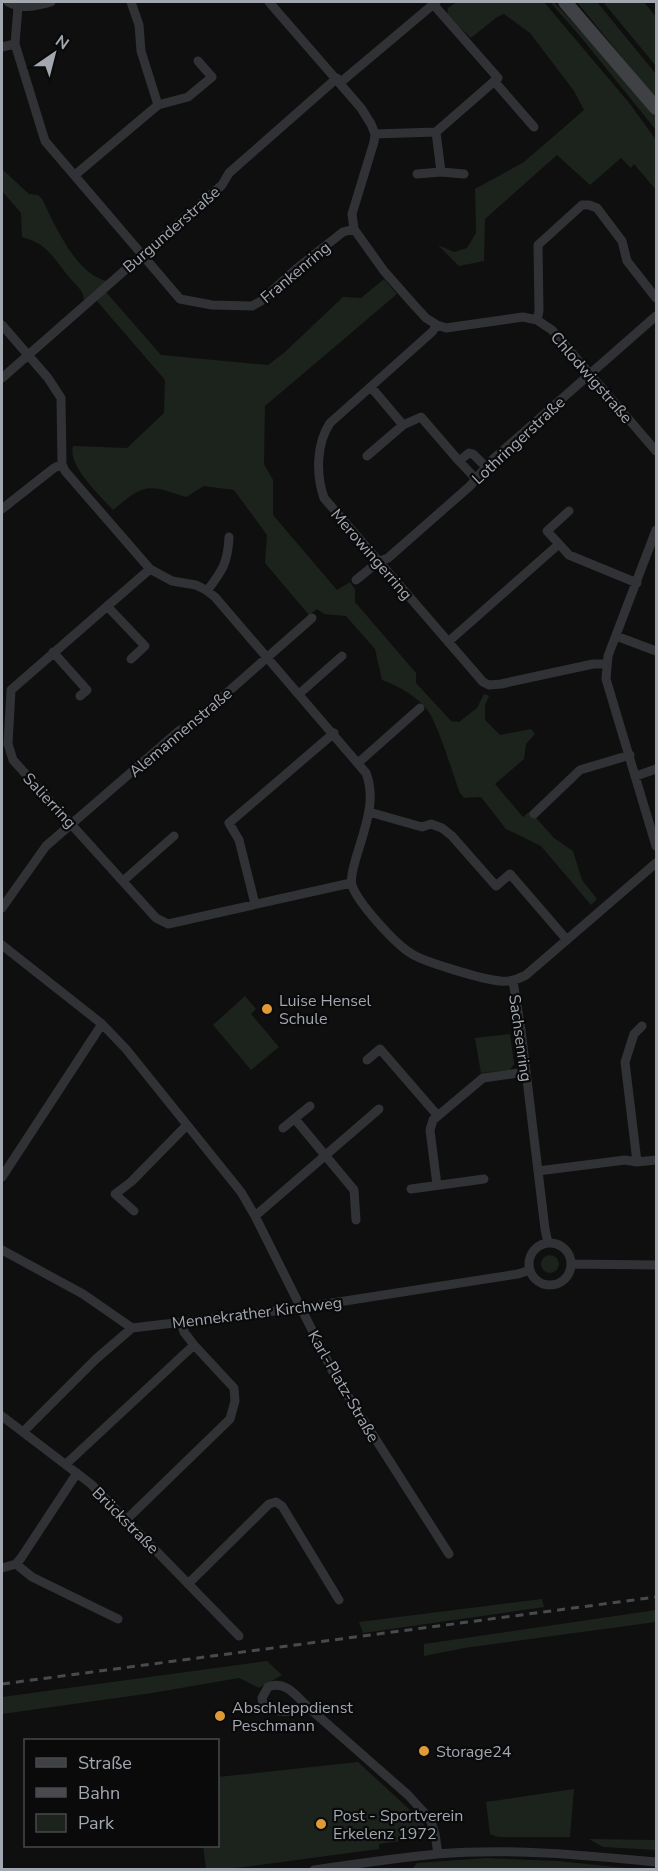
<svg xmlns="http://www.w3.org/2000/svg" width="658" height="1871" viewBox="0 0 658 1871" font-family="'Nunito Sans',sans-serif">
  <rect width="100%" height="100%" fill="#0f0f10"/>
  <!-- green -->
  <path fill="#1c231c" d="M 457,2 L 544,2 L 630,104 L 656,140 L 656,190 L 634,164 L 631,168 L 621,158 L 590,185 L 557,155 L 485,219 L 484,261 L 459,266 L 438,245 L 454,252 L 467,248 L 476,233 L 475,189 L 524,162 L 584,110 L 574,91 L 530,33 L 504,14 L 497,17 L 471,38 L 447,16 L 448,8 Z
    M 550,2 L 554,2 L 632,87 L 656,117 L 656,130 L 580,36 Z
    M 577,2 L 597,2 L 656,74 L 656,99 Z
    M 603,2 L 644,2 L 656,17 L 656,66 Z
    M 2,166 L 3,170 L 29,194 L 38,195 L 42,199 C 55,225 76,275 107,281 L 84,300 C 84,291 75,284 69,277 C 53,258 48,244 22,237 L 21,213 L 2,191 Z
    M 384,279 L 397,294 L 265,406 L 264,464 L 273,480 L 273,515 L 337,590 L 350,582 L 355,589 L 355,602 L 416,673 L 416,683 L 451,721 L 459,722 L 477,708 L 484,694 L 489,696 L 485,705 L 485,720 L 500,735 L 531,729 L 535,734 L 526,744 L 524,759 L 495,784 L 523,817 L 530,811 L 554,838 L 573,851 L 582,880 L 597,899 L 591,905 L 541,846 L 506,829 L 481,797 L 464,798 L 460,793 C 453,775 437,719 425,707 C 413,694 398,686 382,680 L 375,649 L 346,616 L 324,614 L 317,609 L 309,615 L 265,563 L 267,535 L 234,490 L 204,486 L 186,497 C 147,484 145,483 113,510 C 101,496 67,466 73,446 L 127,448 L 164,413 L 165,380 L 96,300 L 106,292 L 161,355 L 268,365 L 285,352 L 343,297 L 361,298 Z
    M 245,996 L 256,1009 L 251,1014 L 279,1047 L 251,1070 L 213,1025 Z
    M 510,1034 L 514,1064 L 510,1070 L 481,1073 L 475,1038 Z
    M541 1264a9 9 0 1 1 18 0a9 9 0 1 1-18 0Z
    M 542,1599 L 544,1607 L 363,1633 L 359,1622 Z
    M 656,1610 L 656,1622 L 464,1648 L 424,1656 L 424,1644 Z
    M 267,1661 L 282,1675 L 259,1688 L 239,1678 L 152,1693 L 2,1714 L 2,1697 Z
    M 358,1762 L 421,1820 L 426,1828 C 417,1842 395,1841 379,1844 L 379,1849 L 229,1869 L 206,1869 L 203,1846 L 218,1846 L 218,1777 Z
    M 574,1789 L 570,1837 L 498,1837 L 490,1834 L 486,1802 Z
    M 589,1839 L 656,1840 L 656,1850 L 603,1847 Z
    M 486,1858 L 559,1861 L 634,1869 L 412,1869 L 417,1863 Z"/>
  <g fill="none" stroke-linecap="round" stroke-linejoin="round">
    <!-- street -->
    <path stroke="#313235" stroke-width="9" d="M 8,2 C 23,10 35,6 51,2
      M 131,2 L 139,25 L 141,51 L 158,105 L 188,97 L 212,77 L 198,61
      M 269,2 L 361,108 L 371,124 L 375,134 L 374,142 L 352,214 L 354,229 L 384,271 L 414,305 L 426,318 L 437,325 L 446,328 L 523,317 L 537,320 L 552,330 L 656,451
      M 18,7 L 15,44 L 45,141 L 180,299 L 212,305 L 252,306 L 261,301 L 296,269 L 343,232 L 354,229
      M 2,47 L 15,44
      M 494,81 L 534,127
      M 341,82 L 436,2
      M 375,134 L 436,132 L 498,78 L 433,4
      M 441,172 L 464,174
      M 417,174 L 441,172 L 436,132
      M 75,175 L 158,105
      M 537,320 L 539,311 L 538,245 L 582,205 L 589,205 L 597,208 L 622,241 L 627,261 L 656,298
      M 2,325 L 48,378 L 61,398 L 62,464 L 65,471 L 150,569 L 172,581 L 196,585 L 206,590 L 215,597 L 366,773 C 377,801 364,830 356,858 C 354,866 350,876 352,885 C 357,902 396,945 412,954 C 424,962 485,980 500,981 C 510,982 517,980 526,975 L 656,863
      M 437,325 L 432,332 L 330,423 C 316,444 316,475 324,498 L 483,682 L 489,685 L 501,684 L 593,664 L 607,664
      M 2,378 L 222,185 L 229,173 L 337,78
      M 371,387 L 403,425 L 421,417 L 459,461 L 469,453 L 473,454 L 486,467
      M 367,456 L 403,425
      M 459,461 L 476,479
      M 2,509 L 54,468 L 62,464
      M 656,530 L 608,656 L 606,679 L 656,846
      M 559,544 L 547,531 L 569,511
      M 150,569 L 11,690 L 8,744 L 13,760 L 156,918 L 168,924 L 351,883
      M 356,580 L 378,562 L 388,558 L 470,486 L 491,461 L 656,316
      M 207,591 C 222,571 228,563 229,537
      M 107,606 L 145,646 L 131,659
      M 616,636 L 656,651
      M 448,642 L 559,544 L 569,555 L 637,583
      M 53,652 L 87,690 L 80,696
      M 299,694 L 342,656
      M 359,762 L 420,708
      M 636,776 L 656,769
      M 369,812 L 422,827 L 431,824 L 442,828 L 452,836 L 496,886 L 510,874 L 567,940
      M 534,814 L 580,770 L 630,755
      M 123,881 L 174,836
      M 255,904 L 239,840 L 229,823 L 334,733
      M 2,908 L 46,846 L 180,730 L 187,728 L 312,618
      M 2,945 L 102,1024 L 126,1049 L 241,1192 L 255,1216 L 334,1374 L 449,1554
      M 513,981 L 521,1030 L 545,1229 L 548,1243
      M 367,1060 L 380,1049 L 438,1116
      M 295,1119 L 354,1190 L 356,1220
      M 283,1128 L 310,1106
      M 637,1162 L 625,1062 L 634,1034 L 642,1026
      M 538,1171 L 625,1160 L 637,1162 L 656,1160
      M 2,1177 L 102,1024
      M 437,1185 L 430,1130 L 433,1120 L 483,1078 L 526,1072
      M 411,1189 L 484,1179
      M 134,1211 L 115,1194 L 131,1182 L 186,1126
      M 255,1216 L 379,1109
      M529 1264a21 21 0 1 1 42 0a21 21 0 1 1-42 0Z
      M 2,1250 L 83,1294 L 132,1328
      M 572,1264 L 656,1265
      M 2,1416 L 91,1484 L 239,1636
      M 23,1432 L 96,1359 L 132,1328 L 300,1308 L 518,1274 L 530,1270
      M 66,1464 L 194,1345
      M 127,1519 L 230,1419 L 235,1401 L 234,1388 L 194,1345 L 184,1332 L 181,1322
      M 16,1564 L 32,1577 L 118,1619
      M 2,1568 L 16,1564 L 21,1558 L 77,1473
      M 188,1584 L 269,1504 L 276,1502 L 282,1506 L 339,1600
      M 308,1707 C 296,1696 286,1680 268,1687 L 262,1698 L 263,1704 C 277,1715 292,1712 308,1707 L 408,1795 L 430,1819 L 435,1834 L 438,1854
      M 314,1870 C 355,1864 396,1858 437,1854 C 510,1848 584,1855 656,1862"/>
    <!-- secondary -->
    <path stroke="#3f4145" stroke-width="14" d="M 565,2 L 656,108"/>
    <!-- rail -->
    <path stroke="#484a4e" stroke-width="3" stroke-dasharray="8 6" stroke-linecap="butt" d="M 2,1684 L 656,1597"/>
  </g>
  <!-- markers -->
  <g fill="#df9a38" stroke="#0a0a0b" stroke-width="2">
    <circle cx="267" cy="1009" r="6"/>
    <circle cx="220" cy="1716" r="6"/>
    <circle cx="424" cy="1751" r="6"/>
    <circle cx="321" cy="1824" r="6"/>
  </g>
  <g text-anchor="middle" stroke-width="4.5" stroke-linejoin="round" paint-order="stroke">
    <!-- street labels -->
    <g font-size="16" fill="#a2a7b0" stroke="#0a0a0b">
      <text transform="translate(171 229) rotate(-41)" y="6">Burgunderstraße</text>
      <text transform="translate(295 272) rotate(-40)" y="6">Frankenring</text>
      <text transform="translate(592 377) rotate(49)" y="6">Chlodwigstraße</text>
      <text transform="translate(518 440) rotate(-43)" y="6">Lothringerstraße</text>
      <text transform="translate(372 554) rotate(49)" y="6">Merowingerring</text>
      <text transform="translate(180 732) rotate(-40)" y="6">Alemannenstraße</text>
      <text transform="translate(50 800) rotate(47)" y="6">Salierring</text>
      <text transform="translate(521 1038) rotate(82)" y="6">Sachsenring</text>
      <text transform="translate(257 1312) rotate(-7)" y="6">Mennekrather Kirchweg</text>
      <text transform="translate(344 1386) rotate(60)" y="6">Karl-Platz-Straße</text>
      <text transform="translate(126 1520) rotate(45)" y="6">Brückstraße</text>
    </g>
    <!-- poi labels -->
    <g font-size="16" fill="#a2a7b0" stroke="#0a0a0b" text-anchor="start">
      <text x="279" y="1006">Luise Hensel<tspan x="279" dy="18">Schule</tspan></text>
      <text x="232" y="1713">Abschleppdienst<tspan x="232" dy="18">Peschmann</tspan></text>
      <text x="436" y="1757">Storage24</text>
      <text x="333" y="1821">Post - Sportverein<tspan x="333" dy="18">Erkelenz 1972</tspan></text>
    </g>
  </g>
  <!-- border -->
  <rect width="658" height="1871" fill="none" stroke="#a2a7b0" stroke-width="6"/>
  <!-- legend -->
  <rect x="24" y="1739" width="195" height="108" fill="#0a0a0b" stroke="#47494d" stroke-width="1.5"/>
  <rect x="36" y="1758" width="30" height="9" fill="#3f4145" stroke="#47494d" stroke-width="1.5"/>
  <text x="78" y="1769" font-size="18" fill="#a2a7b0">Straße</text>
  <rect x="36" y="1788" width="30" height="9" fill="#484a4e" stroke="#47494d" stroke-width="1.5"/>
  <text x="78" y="1799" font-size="18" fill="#a2a7b0">Bahn</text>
  <rect x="36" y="1814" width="30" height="18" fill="#1c231c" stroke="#47494d" stroke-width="1.5"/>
  <text x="78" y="1829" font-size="18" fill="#a2a7b0">Park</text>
  <!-- north arrow -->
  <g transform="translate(54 54) rotate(35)" stroke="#0a0a0b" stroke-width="4.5" paint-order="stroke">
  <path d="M0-4.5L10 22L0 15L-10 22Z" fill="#a2a7b0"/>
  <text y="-9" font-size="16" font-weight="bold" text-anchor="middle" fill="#a2a7b0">N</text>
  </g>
</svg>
